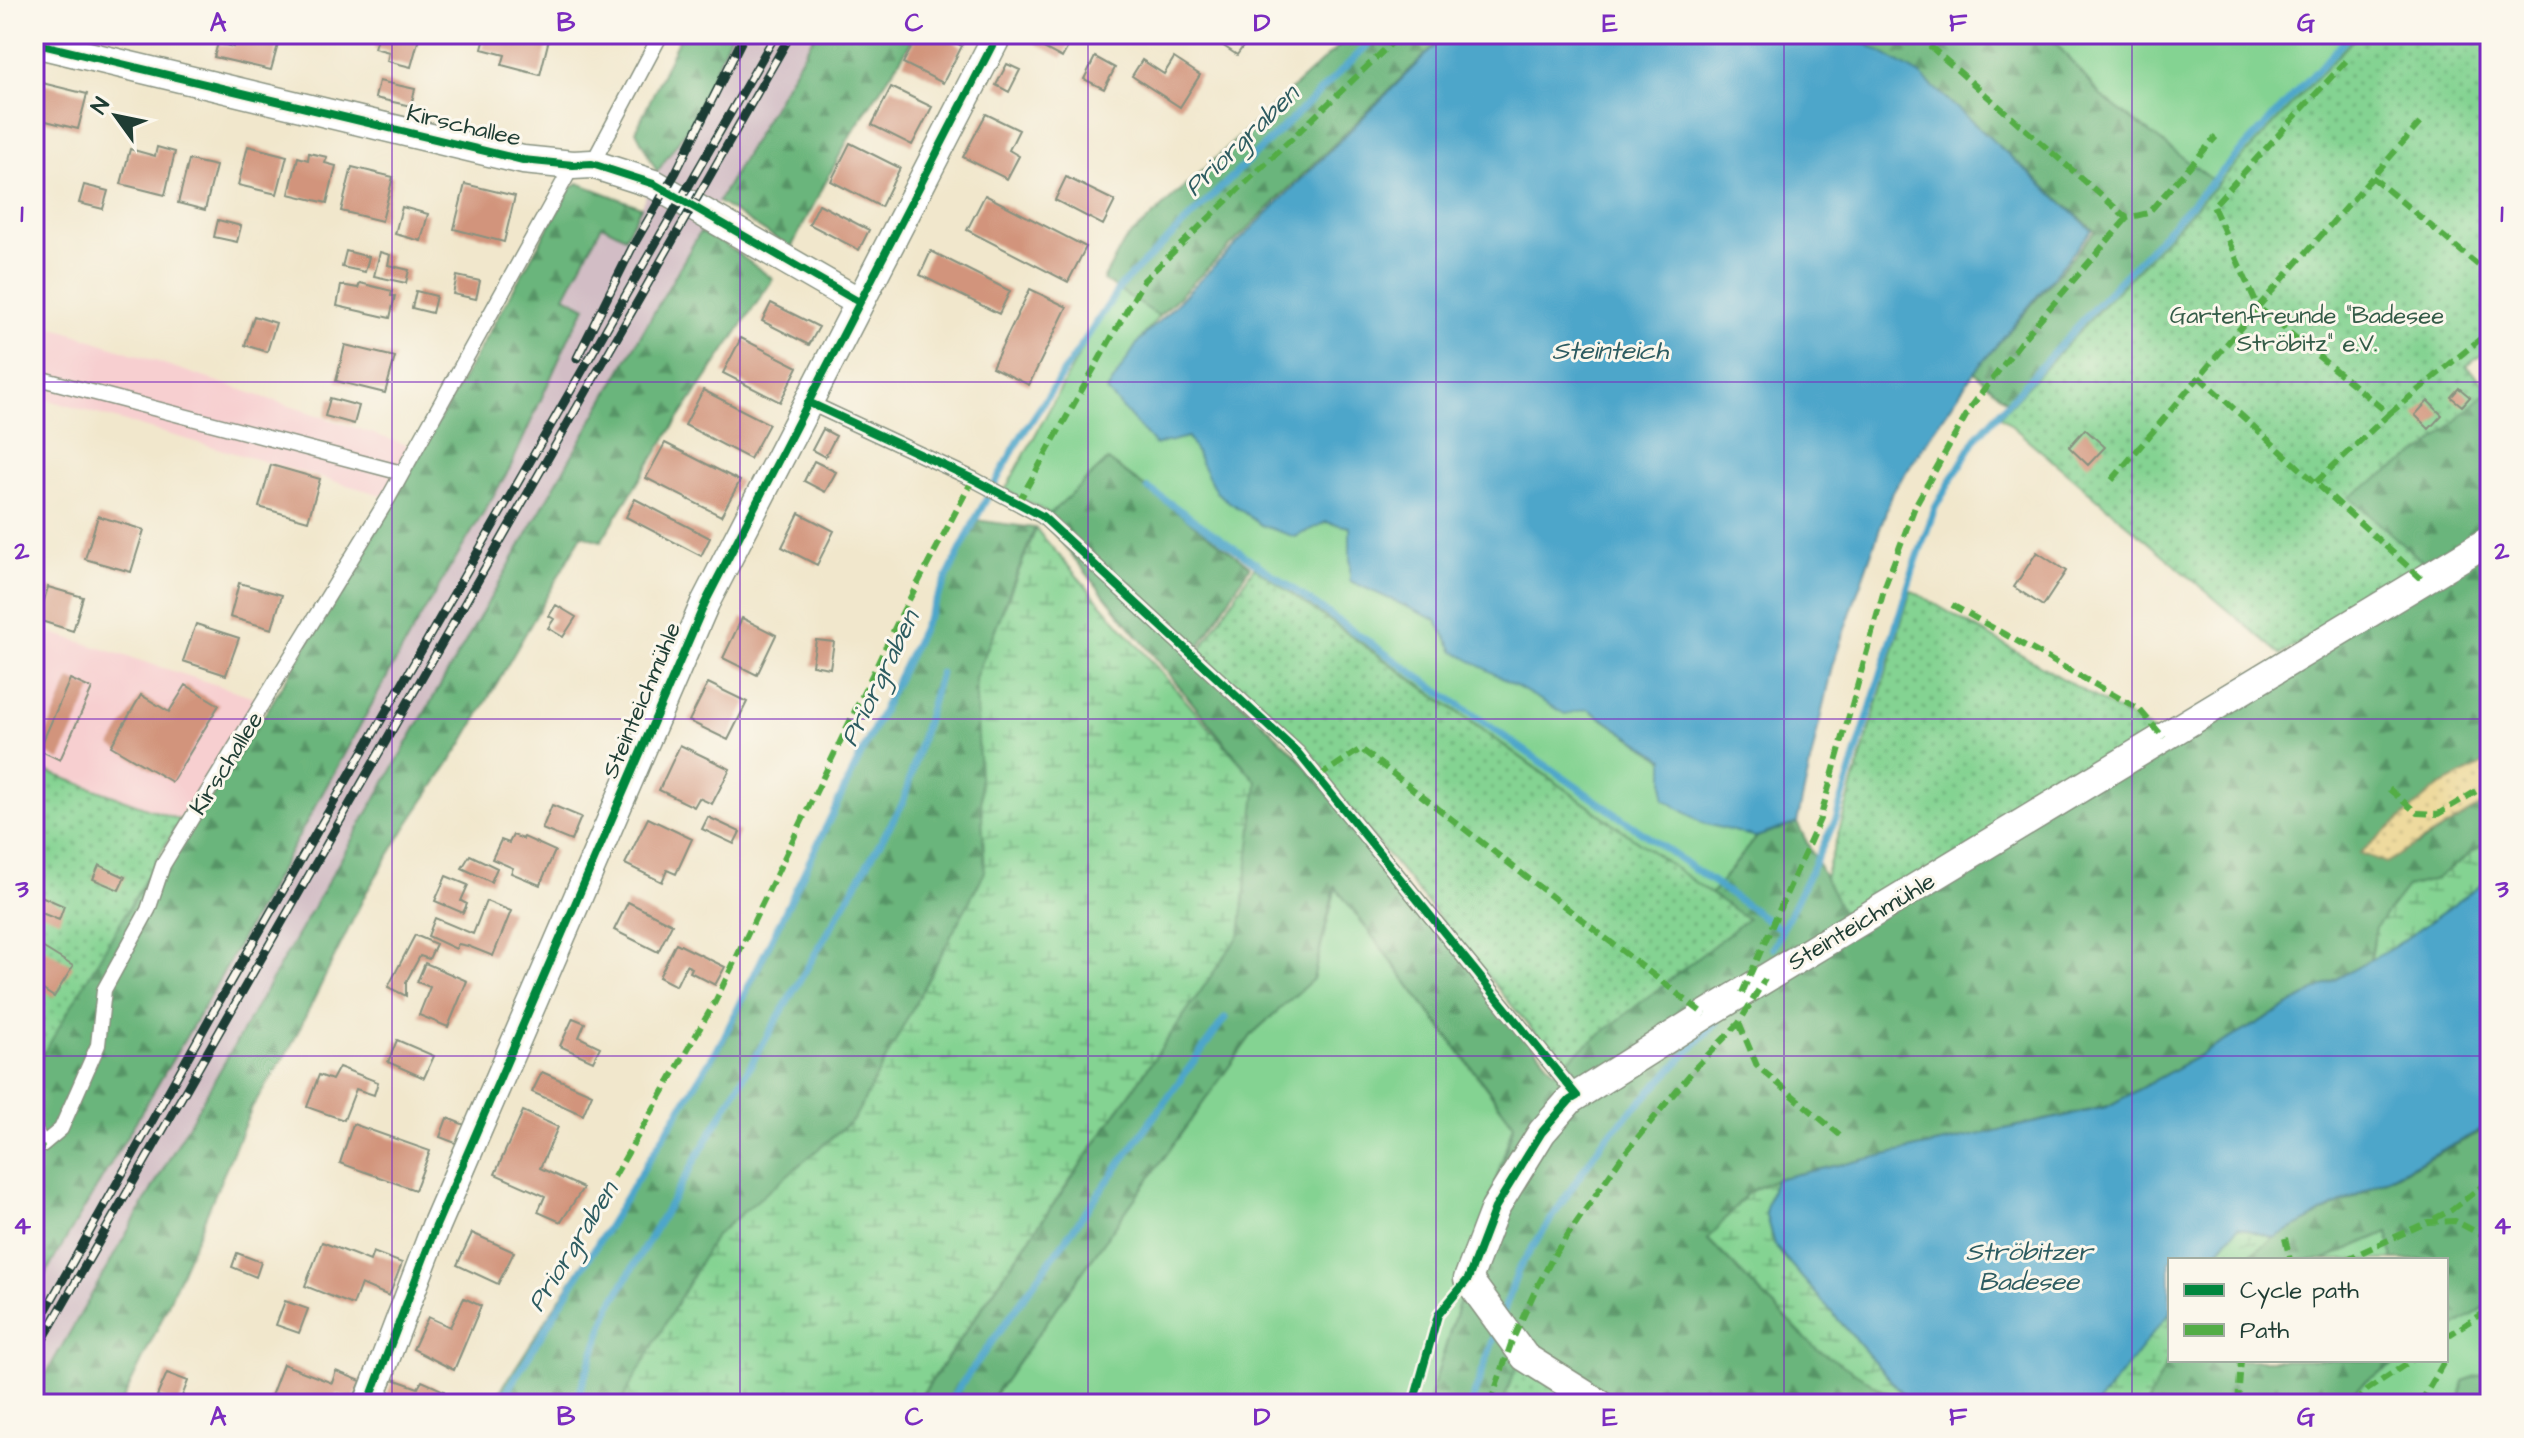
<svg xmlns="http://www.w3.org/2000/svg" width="2524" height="1438" viewBox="0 0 2524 1438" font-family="'Architects Daughter',sans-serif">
  <defs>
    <pattern id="forest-firs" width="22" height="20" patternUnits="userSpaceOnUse" patternTransform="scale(2)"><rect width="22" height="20" fill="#6bb57c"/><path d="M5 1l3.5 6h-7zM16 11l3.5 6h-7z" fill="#579466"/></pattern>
    <pattern id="wetland-marsh" width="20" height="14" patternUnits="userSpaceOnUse" patternTransform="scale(2)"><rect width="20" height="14" fill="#84d392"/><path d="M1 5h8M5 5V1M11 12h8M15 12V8" fill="none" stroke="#6bac78"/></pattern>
    <pattern id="sand-dots" width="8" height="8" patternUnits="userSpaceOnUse" patternTransform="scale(2)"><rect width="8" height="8" fill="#eeda9e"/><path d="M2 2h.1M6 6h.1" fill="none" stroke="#ccbc89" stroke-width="1.8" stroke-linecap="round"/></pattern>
    <pattern id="garden-dots" width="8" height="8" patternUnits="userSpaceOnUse" patternTransform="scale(2)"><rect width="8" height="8" fill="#84d392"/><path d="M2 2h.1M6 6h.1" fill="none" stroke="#6bac78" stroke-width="1.8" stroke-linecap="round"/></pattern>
  </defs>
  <rect width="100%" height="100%" fill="#fbf7ec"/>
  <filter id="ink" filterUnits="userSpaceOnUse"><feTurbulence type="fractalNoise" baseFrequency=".0125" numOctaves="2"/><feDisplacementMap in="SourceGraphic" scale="16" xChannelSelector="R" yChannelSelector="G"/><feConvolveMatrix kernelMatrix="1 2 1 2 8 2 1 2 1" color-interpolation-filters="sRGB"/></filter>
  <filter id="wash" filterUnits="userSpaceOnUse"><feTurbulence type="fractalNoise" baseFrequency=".006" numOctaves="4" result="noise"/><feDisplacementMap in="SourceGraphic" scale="32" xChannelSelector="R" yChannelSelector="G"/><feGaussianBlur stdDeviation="1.8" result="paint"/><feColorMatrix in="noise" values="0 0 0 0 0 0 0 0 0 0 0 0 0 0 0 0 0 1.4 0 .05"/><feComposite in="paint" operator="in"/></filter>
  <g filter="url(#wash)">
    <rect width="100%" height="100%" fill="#f1e7cc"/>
    <!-- built -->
    <path fill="#f7cfd0" d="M 34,321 L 41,323 L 416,448 L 389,497 L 34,396 Z
      M 34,627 L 258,698 L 180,820 L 34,767 Z"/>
    <!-- industrial -->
    <path fill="#d2bdc5" d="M 731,34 L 815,34 L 34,1395 L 34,1293 L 206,1003 L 417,623 L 510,468 L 571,333 L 586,308 L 565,297 L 602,225 L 626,237 L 657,172 L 690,124 Z"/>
    <!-- grass -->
    <path fill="#84d392" stroke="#528863" stroke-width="2" d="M 2048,34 L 2358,34 L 2219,185 L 2101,96 Z
      M 1116,288 L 1159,316 L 1139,341 L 1190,434 L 1295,537 L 1326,522 L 1350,527 L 1436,620 L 1454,651 L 1588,709 L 1664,760 L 1664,799 L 1756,837 L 1711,894 L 1108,460 L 1050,514 L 1005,490 Z
      M 1336,888 L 1513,1124 L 1428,1404 L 988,1404 L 1253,1033 L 1313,979 Z
      M 2388,1232 L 2393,1260 L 2323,1260 Z
      M 2490,1304 L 2490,1372 L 2463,1381 L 2460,1404 L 2339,1404 L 2366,1381 L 2401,1360 L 2446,1360 L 2446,1332 Z"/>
    <!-- forest -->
    <path fill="url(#forest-firs)" stroke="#457958" stroke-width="2" d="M 681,34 L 731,34 L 690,124 L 657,172 L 636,131 Z
      M 815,34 L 917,34 L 851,134 L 791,248 L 718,202 Z
      M 1352,34 L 1446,34 L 1159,316 L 1103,280 L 1124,242 Z
      M 1849,34 L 2048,34 L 2101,96 L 2219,185 L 2011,404 L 1974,372 L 2095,231 L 1920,75 Z
      M 578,183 L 641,207 L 625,237 L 602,225 L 565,296 L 586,307 L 571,333 L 510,468 L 417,623 L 206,1003 L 34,1293 L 34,1067 L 153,868 L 203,811 L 270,706 L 393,502 L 570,189 Z
      M 700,232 L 723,243 L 773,279 L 665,439 L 601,541 L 582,535 L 462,744 L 408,824 L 366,893 L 290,1048 L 252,1107 L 160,1323 L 121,1404 L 34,1404 L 34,1395 Z
      M 2490,389 L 2490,526 L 2423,562 L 2348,497 L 2428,447 Z
      M 1108,460 L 1250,566 L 1193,656 L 1299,758 L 1555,1072 L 1561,1065 L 1747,919 L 1711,894 L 1757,837 L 1797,823 L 1848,923 L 2490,548 L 2490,761 L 2438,787 L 2417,845 L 2490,800 L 2490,840 L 2436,879 L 2407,887 L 2376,927 L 2370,960 L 2108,1106 L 1775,1179 L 1747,1193 L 1708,1240 L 1814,1347 L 1905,1404 L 1582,1404 L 1518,1364 L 1502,1404 L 1428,1404 L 1514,1124 L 1335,886 L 1313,979 L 1253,1033 L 988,1404 L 916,1404 L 1240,934 L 1257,782 L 1043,520 Z
      M 975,520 L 1035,528 L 975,679 L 985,872 L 854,1119 L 715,1236 L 620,1404 L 492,1404 L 725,1042 Z
      M 2490,1127 L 2490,1304 L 2446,1332 L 2446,1260 L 2393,1260 L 2388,1232 L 2323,1260 L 2241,1260 L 2274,1238 Z
      M 2170,1356 L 2170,1360 L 2401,1360 L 2366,1381 L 2339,1404 L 2147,1404 Z
      M 2490,1372 L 2490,1404 L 2460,1404 L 2463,1381 Z"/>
    <!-- wetland -->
    <path fill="url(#wetland-marsh)" stroke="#528863" stroke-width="2" d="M 1036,529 L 1257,782 L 1240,934 L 915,1404 L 620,1404 L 715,1236 L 854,1119 L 985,872 L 975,679 Z
      M 2490,840 L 2490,879 L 2394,947 L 2371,960 L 2376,927 L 2407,887 L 2436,879 Z
      M 1775,1179 L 1765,1212 L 1774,1245 L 1911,1404 L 1905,1404 L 1814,1347 L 1708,1239 L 1748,1193 Z
      M 2238,1227 L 2274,1238 L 2241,1260 L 2211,1260 Z
      M 2170,1312 L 2170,1356 L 2147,1404 L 2097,1404 Z"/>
    <!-- sand -->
    <path fill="url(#sand-dots)" stroke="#868c69" stroke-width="2" d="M 2490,761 L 2490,800 L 2386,863 L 2360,853 L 2438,787 Z"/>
    <!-- garden -->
    <path fill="url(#garden-dots)" stroke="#528863" stroke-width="2" d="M 2358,34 L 2490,34 L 2490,349 L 2466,366 L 2490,389 L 2428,447 L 2349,497 L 2423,562 L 2281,655 L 2000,416 Z
      M 1254,567 L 1711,894 L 1747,919 L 1561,1065 L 1302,751 L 1198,653 Z
      M 1911,590 L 2154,732 L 1848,924 L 1825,878 Z
      M 34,767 L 180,820 L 34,1070 Z
      M 1518,1363 L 1582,1404 L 1502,1404 Z"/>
    <!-- water -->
    <path fill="#4da6ca" stroke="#36727f" stroke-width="2" d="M 1447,34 L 1849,34 L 1920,75 L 2092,230 L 1974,372 L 1893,491 L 1832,666 L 1797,823 L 1756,837 L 1702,823 L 1664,799 L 1664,759 L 1588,709 L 1565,714 L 1454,651 L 1436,620 L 1350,581 L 1350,527 L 1326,522 L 1295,537 L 1261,525 L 1216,492 L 1188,437 L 1155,445 L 1107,391 L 1139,341 Z
      M 2490,879 L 2490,1125 L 2274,1238 L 2238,1227 L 2211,1260 L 2170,1260 L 2170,1312 L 2097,1404 L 1911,1404 L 1774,1245 L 1765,1212 L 1775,1179 L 2107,1107 L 2394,947 Z"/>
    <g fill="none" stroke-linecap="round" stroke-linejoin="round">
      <!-- stream -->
      <path stroke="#4da6ca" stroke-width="7" d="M 1148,488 L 1782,930
        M 1773,948 L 1836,819 L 1914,567 L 1935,508 L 1976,438 L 2094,308 L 2351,34
        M 1503,1313 L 1519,1268 L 1602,1142 L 1716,1023
        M 499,1404 L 722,1041 L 975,520 L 1020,438 L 1122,284 L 1379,34
        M 575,1404 L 611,1305 L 903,803 L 940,673
        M 947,1404 L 1225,1018
        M 1471,1404 L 1496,1332"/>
    </g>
    <g id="blocks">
      <!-- building -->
      <path fill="#d2947b" d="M 236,34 L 250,34 L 279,41 L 271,70 L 214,57 L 218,43 L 233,47 Z
        M 378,34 L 420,34 L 411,67 L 387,61 L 389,52 L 374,48 Z
        M 486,34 L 530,34 L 549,39 L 540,75 L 502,65 L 505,55 L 482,49 Z
        M 918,34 L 940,34 L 962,46 L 943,83 L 903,63 Z
        M 1030,34 L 1075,34 L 1062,58 L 1027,39 Z
        M 1216,34 L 1252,34 L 1237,55 L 1213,39 Z
        M 1095,57 L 1115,68 L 1104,89 L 1084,79 Z
        M 1174,58 L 1200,75 L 1180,107 L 1132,76 L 1142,60 L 1164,74 Z
        M 1007,64 L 1020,70 L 1009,92 L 996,85 Z
        M 34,81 L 87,94 L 78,129 L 34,118 Z
        M 379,81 L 415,89 L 411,106 L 375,98 Z
        M 891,87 L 932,107 L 912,145 L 872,125 Z
        M 986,114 L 1019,130 L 1009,150 L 1019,156 L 1007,179 L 963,157 Z
        M 850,143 L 900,168 L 881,207 L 831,181 Z
        M 248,146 L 287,156 L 277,194 L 238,185 Z
        M 157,147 L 175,152 L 165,195 L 121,184 L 130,149 L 155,156 Z
        M 309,153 L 327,157 L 325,163 L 336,166 L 327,203 L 289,194 L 298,157 L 308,160 Z
        M 189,160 L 216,166 L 205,210 L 178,203 Z
        M 352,167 L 393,177 L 382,221 L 341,211 Z
        M 1066,177 L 1115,201 L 1103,225 L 1055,200 Z
        M 465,184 L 515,196 L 504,242 L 454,229 Z
        M 84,185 L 108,191 L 103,209 L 79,203 Z
        M 985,195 L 1086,247 L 1068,282 L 967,230 Z
        M 819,204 L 869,230 L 859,250 L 809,224 Z
        M 402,207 L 428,214 L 421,241 L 395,234 Z
        M 218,220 L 241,226 L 237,242 L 214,237 Z
        M 346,251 L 369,257 L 365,272 L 342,267 Z
        M 931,251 L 1010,291 L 999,314 L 920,275 Z
        M 380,252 L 390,255 L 388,265 L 409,270 L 406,283 L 374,276 Z
        M 457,276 L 480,281 L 476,299 L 453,294 Z
        M 360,283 L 392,291 L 391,296 L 395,296 L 390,318 L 337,306 L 341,285 L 358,288 Z
        M 1030,289 L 1067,307 L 1029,385 L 992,367 Z
        M 416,291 L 436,296 L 432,313 L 412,308 Z
        M 771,303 L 819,327 L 809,345 L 762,321 Z
        M 254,316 L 276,323 L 267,352 L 245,345 Z
        M 741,338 L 798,367 L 780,402 L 723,373 Z
        M 345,345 L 395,357 L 385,393 L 336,381 Z
        M 2459,388 L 2470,397 L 2462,406 L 2451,397 Z
        M 703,390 L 769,424 L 750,459 L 685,425 Z
        M 330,398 L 359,406 L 354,424 L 325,416 Z
        M 2428,401 L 2442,415 L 2429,429 L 2415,415 Z
        M 823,429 L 836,436 L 825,457 L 812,450 Z
        M 2085,429 L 2105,447 L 2088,465 L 2069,447 Z
        M 665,443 L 740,481 L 721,516 L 646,478 Z
        M 814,461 L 836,472 L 825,492 L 804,481 Z
        M 271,465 L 320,479 L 308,521 L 259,507 Z
        M 635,499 L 710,538 L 701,556 L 626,517 Z
        M 799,513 L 834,531 L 817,565 L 782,547 Z
        M 98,516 L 144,530 L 131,572 L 85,559 Z
        M 2037,552 L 2066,571 L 2043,606 L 2014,587 Z
        M 239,583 L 282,595 L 272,629 L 230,617 Z
        M 48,587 L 83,597 L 73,631 L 38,620 Z
        M 556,605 L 576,617 L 563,637 L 548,628 L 554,619 L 549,616 Z
        M 742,618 L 776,635 L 757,675 L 723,658 Z
        M 196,624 L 239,638 L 226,675 L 183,661 Z
        M 816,640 L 834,642 L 830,668 L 812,665 Z
        M 70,679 L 92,689 L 60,760 L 39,750 Z
        M 708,683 L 747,702 L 728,740 L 689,721 Z
        M 186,685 L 219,705 L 172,782 L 111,746 L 141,695 L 169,712 Z
        M 680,745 L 730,769 L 712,804 L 699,798 L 694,807 L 659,790 Z
        M 552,805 L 581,817 L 571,841 L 542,829 Z
        M 708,817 L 740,832 L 734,844 L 702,829 Z
        M 648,818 L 692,839 L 676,874 L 667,870 L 662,882 L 625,864 Z
        M 513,835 L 523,839 L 524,837 L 555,851 L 540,885 L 511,873 L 513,868 L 492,859 L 501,840 L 509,843 Z
        M 470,855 L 497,868 L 491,882 L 462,868 Z
        M 99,865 L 125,877 L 119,890 L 93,879 Z
        M 446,876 L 468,885 L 461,901 L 467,904 L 463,913 L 435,901 Z
        M 34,893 L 64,906 L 59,920 L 34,910 Z
        M 486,901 L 511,911 L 493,956 L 468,946 L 458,944 L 456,949 L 428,936 L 435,918 L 473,934 Z
        M 628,902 L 672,924 L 658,952 L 614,930 Z
        M 415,935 L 436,944 L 429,959 L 420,956 L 406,982 L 406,996 L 388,987 Z
        M 676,943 L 725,967 L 715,985 L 690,972 L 692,968 L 686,965 L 676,986 L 659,977 Z
        M 42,947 L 73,966 L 54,997 L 34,984 L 34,961 Z
        M 425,963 L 467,981 L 448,1027 L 419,1015 L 430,987 L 417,982 Z
        M 573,1018 L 585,1023 L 579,1037 L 600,1047 L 593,1061 L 560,1046 Z
        M 397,1040 L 434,1056 L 424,1078 L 388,1062 Z
        M 339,1067 L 378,1082 L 374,1095 L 356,1089 L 344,1120 L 307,1107 L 319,1075 L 332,1080 Z
        M 542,1072 L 592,1094 L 583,1115 L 532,1092 Z
        M 523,1111 L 558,1127 L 540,1168 L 583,1188 L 561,1222 L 538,1212 L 545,1196 L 495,1174 Z
        M 447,1118 L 465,1125 L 458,1144 L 440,1137 Z
        M 353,1124 L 430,1151 L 415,1190 L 340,1163 Z
        M 472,1233 L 514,1252 L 498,1284 L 457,1265 Z
        M 322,1242 L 370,1261 L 373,1252 L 402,1263 L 389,1296 L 361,1284 L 353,1305 L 305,1286 Z
        M 237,1253 L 261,1262 L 256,1277 L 232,1267 Z
        M 464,1298 L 481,1306 L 454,1370 L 413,1349 L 428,1317 L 450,1327 Z
        M 285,1301 L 308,1309 L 299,1333 L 276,1325 Z
        M 283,1364 L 332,1383 L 336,1371 L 361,1381 L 353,1400 L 338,1394 L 334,1404 L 268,1404 Z
        M 167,1373 L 188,1381 L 179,1404 L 157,1396 Z
        M 393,1379 L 418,1388 L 422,1381 L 444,1391 L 439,1404 L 383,1404 Z"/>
    </g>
  </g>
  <g filter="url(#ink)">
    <use href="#blocks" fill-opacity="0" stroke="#889280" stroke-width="2"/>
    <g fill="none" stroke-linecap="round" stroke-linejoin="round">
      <!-- service casing -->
      <g stroke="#889280" stroke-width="17">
        <path id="service" d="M 592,164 L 661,34
          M 34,377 L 402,473
          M 810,403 L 973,479 L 1042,516 L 1298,753 L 1577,1096
          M 34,1126 L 42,1145 L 61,1129 L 98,1045 L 104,990 L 148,910 L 163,865 L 389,497 L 573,165"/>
      </g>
      <!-- minor casing -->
      <g stroke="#889280" stroke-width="31">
        <path id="minor" d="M 34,43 L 523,160 L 573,165 L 592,164 L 654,184 L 859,302
          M 368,1404 L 436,1226 L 705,603 L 998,34
          M 1600,1404 L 1525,1357 L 1468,1279 L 1495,1208 L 1542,1132 L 1570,1100 L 1705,1015 L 2490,540"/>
      </g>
      <!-- service -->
      <use href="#service" stroke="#fff" stroke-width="14"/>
      <!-- minor -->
      <use href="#minor" stroke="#fff" stroke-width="28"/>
      <!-- rail casing -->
      <g stroke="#1f3d34" stroke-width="9">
        <path id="rail" d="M 577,358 L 633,246 L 676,172 L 745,34
          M 34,1331 L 216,1007 L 776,34
          M 34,1355 L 791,34"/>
      </g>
      <!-- rail -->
      <use href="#rail" stroke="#fbf7ec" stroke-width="6" stroke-dasharray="18" stroke-linecap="butt"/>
      <!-- quiet -->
      <path stroke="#52ad45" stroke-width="6" stroke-dasharray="12 6" stroke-linecap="butt" d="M 1916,34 L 2127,218 L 2148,213 L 2216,137
        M 2346,61 L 2213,206 L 2258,307 L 2420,123
        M 2372,177 L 2490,275
        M 2389,414 L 2490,331
        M 2112,480 L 2199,377
        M 2316,482 L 2389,414 L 2258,307 L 2199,377 L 2424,581
        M 1018,503 L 1144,280 L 1401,34
        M 1952,605 L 2139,709 L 2164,738
        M 1318,777 L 1361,749 L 1705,1015
        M 2389,789 L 2417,813 L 2438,814 L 2490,783
        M 1742,993 L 1820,819 L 1886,583 L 1916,504 L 1971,407 L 2023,339 L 2127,218
        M 1739,1023 L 1757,1066 L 1840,1135
        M 34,1173 L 42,1145
        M 614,1177 L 715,1002 L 900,617 L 973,479
        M 2434,1219 L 2451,1210 L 2490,1180
        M 2285,1238 L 2290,1260
        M 2345,1260 L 2428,1222 L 2455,1221 L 2490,1239
        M 2446,1337 L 2490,1309
        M 1490,1404 L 1512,1341 L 1535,1291 L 1554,1255 L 1621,1158 L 1695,1068 L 1739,1023 L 1765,979
        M 2238,1404 L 2241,1360
        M 2354,1404 L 2367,1390 L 2412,1360
        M 2420,1404 L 2445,1360"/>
      <!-- cycleway casing -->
      <g stroke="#fbf7ec" stroke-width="13">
        <path id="cycleway" d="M 34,43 L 523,160 L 573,165 L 592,164 L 654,184 L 859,302
          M 810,403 L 973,479 L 1042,516 L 1298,753 L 1577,1096 L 1570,1100 L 1542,1132 L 1495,1208 L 1468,1279 L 1438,1315 L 1413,1404
          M 368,1404 L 436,1226 L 705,603 L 998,34"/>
      </g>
      <!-- cycleway -->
      <use href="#cycleway" stroke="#00873e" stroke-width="8"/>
    </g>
  </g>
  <!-- grid -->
  <path fill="none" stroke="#7b2cbf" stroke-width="2" stroke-opacity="0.55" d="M 392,34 L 392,1404M 740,34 L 740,1404M 1088,34 L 1088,1404M 1436,34 L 1436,1404M 1784,34 L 1784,1404M 2132,34 L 2132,1404M 34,382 L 2490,382M 34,719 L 2490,719M 34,1056 L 2490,1056"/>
  <g text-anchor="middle" stroke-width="6" stroke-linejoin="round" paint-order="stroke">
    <!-- street labels -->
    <g font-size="24" fill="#1f3d34" stroke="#fbf7ec">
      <text transform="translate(464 125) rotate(13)" y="8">Kirschallee</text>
      <text transform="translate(641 700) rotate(-67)" y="8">Steinteichmühle</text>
      <text transform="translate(226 763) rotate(-58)" y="8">Kirschallee</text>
      <text transform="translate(1861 921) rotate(-31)" y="8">Steinteichmühle</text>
    </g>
    <!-- park labels -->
    <g font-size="24" fill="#335b47" stroke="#fbf7ec">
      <text x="2307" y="323">Gartenfreunde "Badesee<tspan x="2307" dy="28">Ströbitz" e.V.</tspan></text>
    </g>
    <!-- water labels -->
    <g font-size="26" font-style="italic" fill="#2d5c61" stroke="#fbf7ec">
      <text transform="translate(1241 140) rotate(-44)" y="9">Priorgraben</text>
      <text x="1610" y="359">Steinteich</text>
      <text transform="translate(879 678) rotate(-64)" y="9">Priorgraben</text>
      <text transform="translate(572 1246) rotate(-58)" y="9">Priorgraben</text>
      <text x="2029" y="1260">Ströbitzer<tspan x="2029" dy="30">Badesee</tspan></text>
    </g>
  </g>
  <!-- margin -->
  <rect width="2524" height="1438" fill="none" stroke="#fbf7ec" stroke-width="88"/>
  <!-- legend -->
  <rect x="2168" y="1258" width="280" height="104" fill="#fbf7ec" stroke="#a3ada2" stroke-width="2"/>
  <rect x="2184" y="1284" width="40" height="12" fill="#00873e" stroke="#a3ada2" stroke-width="2"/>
  <text x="2240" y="1298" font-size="24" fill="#1f3d34">Cycle path</text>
  <rect x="2184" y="1324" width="40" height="12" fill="#52ad45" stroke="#a3ada2" stroke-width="2"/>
  <text x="2240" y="1338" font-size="24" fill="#1f3d34">Path</text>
  <!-- north arrow -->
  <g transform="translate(116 116) rotate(303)" stroke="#fbf7ec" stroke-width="6" paint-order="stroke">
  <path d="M0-6L14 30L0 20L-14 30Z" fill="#1f3d34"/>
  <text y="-12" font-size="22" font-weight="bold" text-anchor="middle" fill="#1f3d34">N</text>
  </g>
  <rect x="44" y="44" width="2436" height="1350" fill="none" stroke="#7b2cbf" stroke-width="3"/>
  <g font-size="26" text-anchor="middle" font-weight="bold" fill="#7b2cbf">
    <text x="218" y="31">A</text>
    <text x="566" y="31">B</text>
    <text x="914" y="31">C</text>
    <text x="1262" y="31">D</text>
    <text x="1610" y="31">E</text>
    <text x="1958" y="31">F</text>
    <text x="2306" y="31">G</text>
    <text x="22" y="222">1</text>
    <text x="2502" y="222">1</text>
    <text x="22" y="559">2</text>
    <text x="2502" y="559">2</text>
    <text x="22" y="897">3</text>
    <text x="2502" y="897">3</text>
    <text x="22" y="1234">4</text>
    <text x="2502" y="1234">4</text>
    <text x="218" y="1425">A</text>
    <text x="566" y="1425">B</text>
    <text x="914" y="1425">C</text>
    <text x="1262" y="1425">D</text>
    <text x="1610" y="1425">E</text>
    <text x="1958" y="1425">F</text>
    <text x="2306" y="1425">G</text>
  </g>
</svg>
